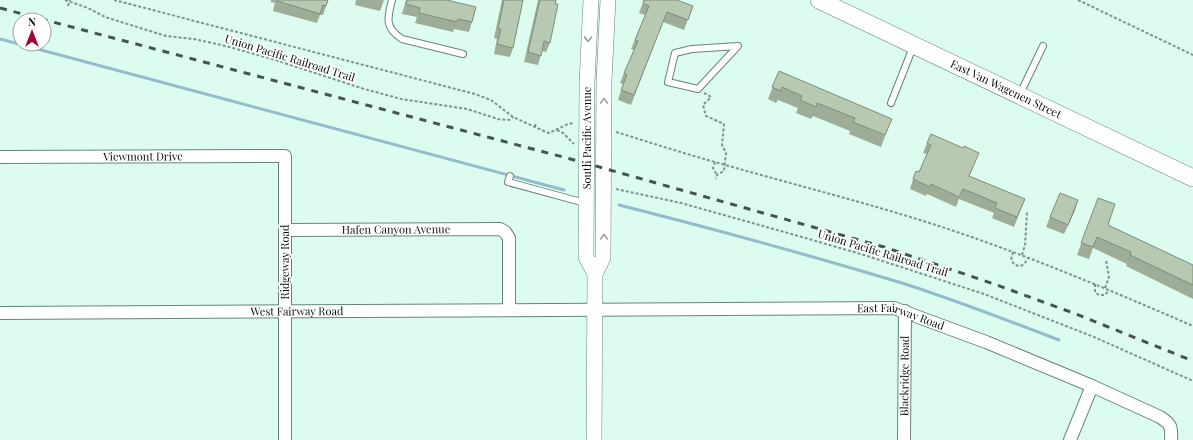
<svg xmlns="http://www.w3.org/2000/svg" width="1193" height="440" viewBox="0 0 1193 440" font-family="'Playfair Display',serif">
  <rect width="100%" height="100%" fill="#dbfcee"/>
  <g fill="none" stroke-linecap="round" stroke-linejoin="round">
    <!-- stream -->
    <path stroke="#95bacc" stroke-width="3" d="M 0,39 L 564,190
      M 619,205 C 714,229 809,255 902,283 C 955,300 1007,320 1059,340"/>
    <!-- service casing -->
    <g stroke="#668578" stroke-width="8">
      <path id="service" d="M 392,0 C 387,19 385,28 402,39 L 463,54
        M 738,46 L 698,89 L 668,82 L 675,53 L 692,49 Z
        M 1020,94 L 1043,46
        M 891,103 L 913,47
        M 510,176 L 508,182 L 585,203"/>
    </g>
    <!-- minor casing -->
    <g stroke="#668578" stroke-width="14">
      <g id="minor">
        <path id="s1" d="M 0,157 L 285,156 L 285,440"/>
        <path id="s2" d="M 285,230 L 500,229 L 505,232 L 509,238 L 509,310"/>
        <path id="s3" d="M 0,313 L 894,308 L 986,342 L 1092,386 L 1160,417 C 1171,424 1172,427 1171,440"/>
        <path id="s4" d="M 904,440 L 905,311"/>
        <path d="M 1070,440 L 1092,386"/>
      </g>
    </g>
    <!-- tertiary casing -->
    <g stroke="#668578" stroke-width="16">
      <path id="tertiary" d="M 591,0 L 587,82 L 586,257 L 595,274
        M 594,440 L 595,274 L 603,258 L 604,81 L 608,0"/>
    </g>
    <!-- secondary casing -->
    <g stroke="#668578" stroke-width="18">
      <g id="secondary">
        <path id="s5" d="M 819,0 L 1193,178"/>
      </g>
    </g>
    <!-- path -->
    <path stroke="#7d948a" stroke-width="2" stroke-dasharray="3 2" stroke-linecap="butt" d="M 65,0 L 88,8 L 105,17 L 166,36 L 194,39 L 226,46 L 272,59 L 361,88 L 401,99 L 467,109 L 498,119 L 509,120 L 513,117
      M 114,0 L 475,94 L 491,100 L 513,117 L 546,132 L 549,133 L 568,124 L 574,123
      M 1078,0 L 1193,55
      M 68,6 L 70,0
      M 704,93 L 711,97 L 703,105 L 706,116 L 724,124 L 722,145 L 726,153 L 724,171 L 717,175 L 716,179
      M 535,127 L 536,122
      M 557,130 L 563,133 L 574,144
      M 616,132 C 649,142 682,153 715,162 C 798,186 881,206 963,234 C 1041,261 1117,293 1193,326
      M 715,162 L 713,168 L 717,175
      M 616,189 L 681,203 L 795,235 L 864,255 L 984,294 L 1094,337 L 1193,381
      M 1013,252 L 1011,260 C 1018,270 1024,266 1028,258
      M 1022,255 L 1025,245 L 1027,212
      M 1095,284 L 1095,292 L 1099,295 L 1105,295 L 1109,290
      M 1105,288 L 1109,277 L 1106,260"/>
    <!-- service -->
    <use href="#service" stroke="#fff" stroke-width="6"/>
    <!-- minor -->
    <use href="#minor" stroke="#fff" stroke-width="12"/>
    <!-- tertiary -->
    <use href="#tertiary" stroke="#fff" stroke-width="15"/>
    <!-- secondary -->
    <use href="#secondary" stroke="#fff" stroke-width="17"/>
    <!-- rail -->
    <path stroke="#44554e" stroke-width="3" stroke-dasharray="7 7" stroke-linecap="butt" d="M 0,8 L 578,161 L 884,247 L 994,284 L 1076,314 L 1193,361"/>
  </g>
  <!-- wall -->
  <path fill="#9dad98" d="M 271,0 L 328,0 L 323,15 L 320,15 L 317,23 L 273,11 L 275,3 L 271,2 Z
    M 356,0 L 384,0 L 380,11 L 355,5 Z
    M 406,0 L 447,0 L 472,22 L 469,32 L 454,29 L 453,32 L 415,23 L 417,17 L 402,14 Z
    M 502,0 L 523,0 L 513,48 L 510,57 L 494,54 L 497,39 L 494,38 Z
    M 538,0 L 556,0 L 550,43 L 546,52 L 542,51 L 538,65 L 524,62 Z
    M 644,0 L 693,6 L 684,30 L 663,22 L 631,105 L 618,100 L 623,84 L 620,83 L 624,73 L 634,50 L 631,49 L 645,15 L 639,13 Z
    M 779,71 L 887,131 L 881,147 L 849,134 L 850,131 L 813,116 L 811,119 L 796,113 L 798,108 L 778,100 L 776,103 L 768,99 Z
    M 927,143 L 975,162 L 969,176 L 1025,199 L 1014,227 L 992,218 L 994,213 L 959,199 L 956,207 L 927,194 L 926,196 L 910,189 L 913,179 L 919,172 L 927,154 L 923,153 Z
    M 1098,198 L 1108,225 L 1193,265 L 1193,299 L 1126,266 L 1127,264 L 1093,248 L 1089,259 L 1077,255 Z
    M 1075,210 L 1064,234 L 1046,227 L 1050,217 Z"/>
  <!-- shaded-wall -->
  <path fill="#808d7c" d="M 1078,200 L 1075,210 L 1064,234 L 1068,225 Z"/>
  <!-- building -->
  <path fill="#b7c9b1" stroke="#808d7c" d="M 277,0 L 328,0 L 326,6 L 323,5 L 320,14 L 277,1 Z
    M 407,0 L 447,0 L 476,7 L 472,22 L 458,19 L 457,22 L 419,13 L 420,8 L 406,4 Z
    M 504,0 L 523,0 L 513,48 L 497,44 L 501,29 L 498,29 Z
    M 540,0 L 556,0 L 555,4 L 558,4 L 550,43 L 544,41 L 541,56 L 528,52 Z
    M 644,0 L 677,0 L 693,6 L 688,20 L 667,12 L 634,95 L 621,90 L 627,75 L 624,73 L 638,41 L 635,40 L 649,6 L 643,3 Z
    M 779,71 L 892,119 L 885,135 L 853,122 L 855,118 L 817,103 L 816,107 L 800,100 L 802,96 L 782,87 L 781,91 L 772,87 Z
    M 931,134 L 963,148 L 964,146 L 979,153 L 969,176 L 1025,199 L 1017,217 L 995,208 L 997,203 L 963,189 L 959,197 L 931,184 L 930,187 L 913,179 L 916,171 L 919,172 L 931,145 L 927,143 Z
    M 1060,193 L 1078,200 L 1068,225 L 1050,217 Z
    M 1098,198 L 1115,204 L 1108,225 L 1193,265 L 1193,285 L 1130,255 L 1131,252 L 1097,237 L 1093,247 L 1081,243 Z"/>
  <!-- one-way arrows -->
  <defs><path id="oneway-chevron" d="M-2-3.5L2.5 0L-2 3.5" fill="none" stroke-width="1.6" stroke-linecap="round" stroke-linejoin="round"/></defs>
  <g stroke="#9b9f9d">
    <use href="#oneway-chevron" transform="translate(588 39) rotate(93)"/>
    <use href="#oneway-chevron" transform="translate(604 101) rotate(-89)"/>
    <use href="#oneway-chevron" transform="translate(604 237) rotate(-90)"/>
  </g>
  <g text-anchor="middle" stroke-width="3.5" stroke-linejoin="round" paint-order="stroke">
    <!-- street labels -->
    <g font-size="11" fill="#040e0a" stroke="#fff">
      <text transform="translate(290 58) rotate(17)" y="4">Union Pacific Railroad Trail</text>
      <text dy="4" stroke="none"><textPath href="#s5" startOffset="207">East Van Wagenen Street</textPath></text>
      <text transform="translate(587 138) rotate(-90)" y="4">South Pacific Avenue</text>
      <text dy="4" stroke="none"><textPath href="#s1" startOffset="143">Viewmont Drive</textPath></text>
      <text dy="4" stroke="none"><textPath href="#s2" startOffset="111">Hafen Canyon Avenue</textPath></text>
      <text transform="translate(883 253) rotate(17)" y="4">Union Pacific Railroad Trail</text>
      <text transform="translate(285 262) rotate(-90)" y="4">Ridgeway Road</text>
      <text dy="4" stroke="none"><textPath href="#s3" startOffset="297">West Fairway Road</textPath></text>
      <text dy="4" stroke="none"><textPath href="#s3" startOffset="902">East Fairway Road</textPath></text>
      <text dy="4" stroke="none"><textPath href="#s4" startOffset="64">Blackridge Road</textPath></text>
    </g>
  </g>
  <!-- north arrow -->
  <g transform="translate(32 32)"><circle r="19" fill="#ffffff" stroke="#9b9f9d"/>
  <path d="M0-3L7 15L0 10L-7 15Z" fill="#a30535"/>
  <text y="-6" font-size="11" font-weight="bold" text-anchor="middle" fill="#040e0a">N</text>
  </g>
</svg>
